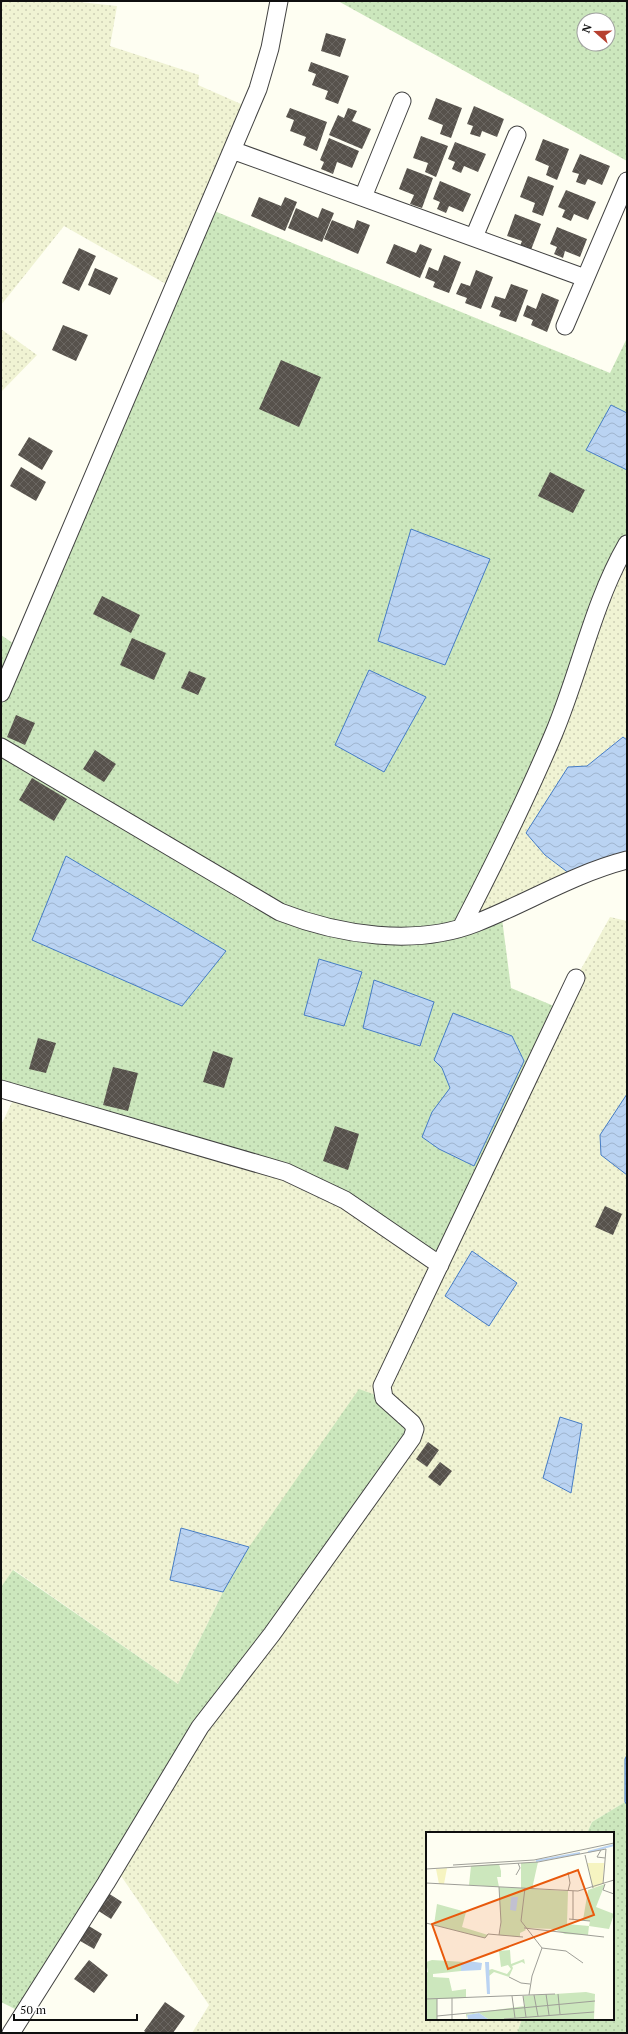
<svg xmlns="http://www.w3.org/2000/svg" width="628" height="2034" viewBox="0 0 628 2034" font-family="'PT Serif',serif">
  <defs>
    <pattern id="farmland-dots" width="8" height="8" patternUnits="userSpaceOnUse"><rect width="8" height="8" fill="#f0f3d3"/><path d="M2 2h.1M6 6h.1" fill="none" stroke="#cdcfb4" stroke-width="1.8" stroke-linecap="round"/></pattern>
    <pattern id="grass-dots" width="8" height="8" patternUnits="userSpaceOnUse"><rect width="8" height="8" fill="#cce7bd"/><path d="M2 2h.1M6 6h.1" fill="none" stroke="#aec5a1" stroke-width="1.8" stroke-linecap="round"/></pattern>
    <pattern id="water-waves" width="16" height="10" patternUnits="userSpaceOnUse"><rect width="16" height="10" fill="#bad3f2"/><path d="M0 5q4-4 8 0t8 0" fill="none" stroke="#9fb4ce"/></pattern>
    <pattern id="building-cross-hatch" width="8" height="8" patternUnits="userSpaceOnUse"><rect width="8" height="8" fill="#57524c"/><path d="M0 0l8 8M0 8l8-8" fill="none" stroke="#6a6661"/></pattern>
  </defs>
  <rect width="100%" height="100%" fill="#fefef2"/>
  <!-- farmland -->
  <path fill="url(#farmland-dots)" fill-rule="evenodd" d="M 1,1 L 70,1 L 117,6 L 110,46 L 199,75 L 198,85 L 250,108 L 173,288 L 64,226 L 1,305 Z
    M 1,329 L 37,355 L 1,392 Z
    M 627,544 L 627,740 L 622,737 L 587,766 L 545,855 L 574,877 L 461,928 Z
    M 610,917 L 627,921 L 627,1755 L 625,1759 L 625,1802 L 592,1822 L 587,1833 L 427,1833 L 427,2019 L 522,2019 L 517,2033 L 192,2033 L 209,2005 L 115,1867 L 223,1592 L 178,1684 L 14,1570 L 1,1587 L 1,1125 L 16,1094 L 286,1172 L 440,1265 L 576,978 ZM 581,1424 L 571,1493 L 570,1493 L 543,1478 Z"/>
  <!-- grass -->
  <path fill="url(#grass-dots)" fill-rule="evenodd" d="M 338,1 L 627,1 L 627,161 ZM 584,20 L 608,20 L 608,44 L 584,44 Z
    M 207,208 L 610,373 L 627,338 L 627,544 L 554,732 L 462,928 L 501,911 L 511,988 L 561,1009 L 440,1265 L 316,1185 L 1,1089 L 1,635 L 20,648 Z
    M 359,1389 L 384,1398 L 412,1423 L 200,1727 L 23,2013 L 1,2002 L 1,1587 L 13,1570 L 178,1684 L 223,1592 L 249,1547 Z
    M 625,1802 L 627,1805 L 627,2033 L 517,2033 L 522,2019 L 613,2019 L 613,1833 L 587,1833 L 592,1822 Z"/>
  <!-- water -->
  <path fill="url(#water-waves)" stroke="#467cc4" d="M 611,405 L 627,413 L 627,470 L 586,450 Z
    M 411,529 L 490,559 L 445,665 L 378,641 Z
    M 369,670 L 426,697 L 384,772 L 335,745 Z
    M 623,737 L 627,740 L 627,860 L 574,877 L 545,855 L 526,833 L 568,767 L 587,766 Z
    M 66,856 L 226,951 L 182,1006 L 32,940 Z
    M 319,959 L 362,972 L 344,1026 L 304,1015 Z
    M 374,980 L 434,1002 L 420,1046 L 363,1028 Z
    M 453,1013 L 512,1036 L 524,1061 L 474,1166 L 439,1149 L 422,1137 L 432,1112 L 450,1088 L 442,1068 L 434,1060 Z
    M 627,1094 L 627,1175 L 601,1155 L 600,1135 Z
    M 472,1251 L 517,1283 L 489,1326 L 445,1296 Z
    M 560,1417 L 582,1424 L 571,1493 L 543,1478 Z
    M 181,1528 L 249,1547 L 223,1592 L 170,1580 Z
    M 627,1755 L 627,1805 L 625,1802 L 625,1759 Z"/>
  <!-- building -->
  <path fill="url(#building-cross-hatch)" d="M 326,33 L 346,39 L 340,57 L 321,51 Z
    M 311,62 L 349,76 L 338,104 L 325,99 L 328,91 L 312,85 L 316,74 L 308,71 Z
    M 436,98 L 462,108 L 451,138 L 440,134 L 443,125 L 428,119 Z
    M 474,106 L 504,119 L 497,137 L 482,131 L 480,137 L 470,134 L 473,126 L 467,124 Z
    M 290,108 L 327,122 L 317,151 L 303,145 L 306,137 L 290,131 L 294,120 L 286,117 Z
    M 348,108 L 357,111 L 352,121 L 371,129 L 362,149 L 329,135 L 338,115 L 344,118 Z
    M 421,136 L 448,146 L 436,177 L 425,172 L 428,163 L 413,158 Z
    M 329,138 L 359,151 L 352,168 L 337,162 L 333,174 L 321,169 L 324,162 L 320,160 Z
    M 543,139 L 569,149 L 557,180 L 546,175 L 549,166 L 535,160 Z
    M 455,142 L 486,154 L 478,172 L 464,166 L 461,173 L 452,169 L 455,162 L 448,159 Z
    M 580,154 L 610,166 L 602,185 L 588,179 L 585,185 L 576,182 L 579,174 L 572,172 Z
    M 407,168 L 433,178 L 422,208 L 410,204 L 414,195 L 399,189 Z
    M 528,176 L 554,186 L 543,216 L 532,212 L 535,203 L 520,197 Z
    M 440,181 L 471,194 L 463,212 L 449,206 L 446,213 L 437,209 L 440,202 L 433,199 Z
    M 566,190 L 596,202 L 588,220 L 574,214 L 571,221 L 562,217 L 565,210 L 558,207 Z
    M 259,197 L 281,206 L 285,197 L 297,202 L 285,231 L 251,216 Z
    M 296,208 L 318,218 L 322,208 L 334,213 L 322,242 L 288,228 Z
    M 515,214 L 541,224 L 529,255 L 518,251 L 522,241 L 507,236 Z
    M 332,220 L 354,229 L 357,220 L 370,225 L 358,254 L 324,239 Z
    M 557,227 L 587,239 L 580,257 L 565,251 L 563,258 L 554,254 L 557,247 L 550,244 Z
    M 394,244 L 416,253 L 420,244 L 432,249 L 420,278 L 386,263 Z
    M 79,248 L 96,256 L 79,291 L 62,283 Z
    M 444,255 L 461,262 L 449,293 L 433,287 L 435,282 L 425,278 L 429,267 L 438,271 Z
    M 95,268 L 118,278 L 110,295 L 88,285 Z
    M 476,270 L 493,277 L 481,309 L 465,303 L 467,298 L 456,294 L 461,283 L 470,286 Z
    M 511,284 L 528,290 L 516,322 L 499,316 L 501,311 L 491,307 L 495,296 L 505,299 Z
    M 542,293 L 559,300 L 547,332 L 531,325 L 533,320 L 523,316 L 527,305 L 536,309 Z
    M 63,325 L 88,335 L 76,361 L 52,350 Z
    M 281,360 L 321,377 L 299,427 L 259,409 Z
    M 29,437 L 53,451 L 42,470 L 18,455 Z
    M 21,467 L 46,482 L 36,501 L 10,486 Z
    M 550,472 L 585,490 L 573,513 L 538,496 Z
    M 102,596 L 140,615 L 131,633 L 93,614 Z
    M 132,638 L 166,653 L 154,680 L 120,665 Z
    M 189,671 L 206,678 L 198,695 L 181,688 Z
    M 16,715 L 35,723 L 25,745 L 7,737 Z
    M 95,750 L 116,764 L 104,782 L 83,769 Z
    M 32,778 L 67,799 L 54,821 L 19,800 Z
    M 38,1038 L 56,1043 L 46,1073 L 29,1069 Z
    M 213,1051 L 233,1058 L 224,1088 L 203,1082 Z
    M 113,1067 L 138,1073 L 128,1111 L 103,1105 Z
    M 335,1126 L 359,1134 L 348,1170 L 323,1161 Z
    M 605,1206 L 622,1214 L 613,1235 L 595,1227 Z
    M 428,1442 L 439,1450 L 427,1467 L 416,1459 Z
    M 440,1462 L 452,1471 L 440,1486 L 428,1477 Z
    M 108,1893 L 122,1902 L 111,1919 L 97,1910 Z
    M 84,1923 L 102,1934 L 94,1949 L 75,1938 Z
    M 89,1960 L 108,1975 L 94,1993 L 74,1979 Z
    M 165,2002 L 185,2016 L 173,2033 L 147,2033 L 144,2031 Z"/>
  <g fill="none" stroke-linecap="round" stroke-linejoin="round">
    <!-- minor casing -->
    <g stroke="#424242" stroke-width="19">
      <path id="minor" d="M 232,150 L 585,278
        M 363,197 L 402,101
        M 474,237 L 517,135
        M 565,326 L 627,181
        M 1,693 L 258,89 L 270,48 L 279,1
        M 1,747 L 280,912 C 339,935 415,947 476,923 C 527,903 573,874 627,860
        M 461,928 C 494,864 526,800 554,733 C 580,671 593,603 627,544
        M 1,1089 L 286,1172 L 345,1200 L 440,1265
        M 11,2033 L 106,1883 L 200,1727 L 272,1634 L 412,1438 L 415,1429 L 412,1423 L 384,1398 L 382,1386 L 576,978"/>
    </g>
    <!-- minor -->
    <use href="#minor" stroke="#fff" stroke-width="17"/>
  </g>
  <!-- overview -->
  <g transform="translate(426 1832)">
    <rect width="188" height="188" fill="#fefef2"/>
    <path d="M 112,30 L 106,57 L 142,59 L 141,92 L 163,94 L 164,89 L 157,88 L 162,58 L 179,52 L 170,75 L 188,82 L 183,97 L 163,94 L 162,103 L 139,102 L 128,97 L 98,96 L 100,98 L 94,101 L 94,105 L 73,103 L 75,95 L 73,55 L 43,53 L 45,34 L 73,32 L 75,39 L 75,45 L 71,45 L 73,55 L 95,56 L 95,31 ZM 11,72 L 40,80 L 36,95 L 62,103 L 59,106 L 8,93 ZM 84,118 L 85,132 L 98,127 L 99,132 L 96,130 L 86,134 L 87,136 L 83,145 L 68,140 L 63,144 L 63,138 L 66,137 L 81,142 L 85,137 L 82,133 L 75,135 L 73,119 ZM 6,128 L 39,130 L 35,132 L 35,139 L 7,142 L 7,145 L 23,146 L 26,159 L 40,157 L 40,166 L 11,167 L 11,187 L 0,187 L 0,141 L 2,140 L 0,130 ZM 160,160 L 169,162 L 168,187 L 62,187 L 53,181 L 41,183 L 40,187 L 40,182 L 99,174 L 97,164 Z" fill="#cce7bd"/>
    <path d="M 161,31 L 178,31 L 177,52 L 167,56 ZM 21,36 L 18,52 L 13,52 L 10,37 Z" fill="#f6f4c1"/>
    <path d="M 85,65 L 92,65 L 90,79 L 84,78 ZM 42,129 L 56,131 L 55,138 L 35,139 L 35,132 ZM 59,130 L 63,130 L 64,162 L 61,162 ZM 53,181 L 62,187 L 42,187 L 41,183 Z" fill="#bad3f2"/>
    <path fill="none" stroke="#bad3f2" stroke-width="2" d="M 162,20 L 188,13M 110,29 L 154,21"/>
    <path fill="none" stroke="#9e9e97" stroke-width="1" d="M 175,18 L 171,25 L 179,26M 159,23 L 167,56M 27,33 L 108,28 L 188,11M 0,37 L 112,30 L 180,17 L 177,52M 142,40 L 144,51 L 142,59M 90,43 L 94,36 L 92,31M 0,51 L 152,59 L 188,48M 179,52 L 177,58 L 188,62M 99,56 L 95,89 L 116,116 L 106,144 L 103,163M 143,87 L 164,89M 147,88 L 147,59M 0,91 L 59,106 L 62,102 L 97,105M 98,96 L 178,105M 73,103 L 75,90 L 73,55M 116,116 L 140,119 L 157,131M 83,145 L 95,151 L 104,152M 120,162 L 123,183M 132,162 L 134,182M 108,163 L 112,184M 86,164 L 89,186M 97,164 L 100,185M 26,166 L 26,187M 0,167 L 129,162M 11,184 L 169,169M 11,187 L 11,167M 78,187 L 168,180"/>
    <path fill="#e8590c" fill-opacity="0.15" stroke="#e8590c" stroke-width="2" d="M 152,38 L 168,83 L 22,137 L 6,92 Z"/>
    <rect width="188" height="188" fill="none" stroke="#0f0f0f" stroke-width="2"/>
  </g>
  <!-- border -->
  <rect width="628" height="2034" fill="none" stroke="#0f0f0f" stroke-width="4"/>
  <!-- north arrow -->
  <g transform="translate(596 32) rotate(290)"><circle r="19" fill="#ffffff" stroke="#9f9f9f"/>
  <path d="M0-3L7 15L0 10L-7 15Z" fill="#b64030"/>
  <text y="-6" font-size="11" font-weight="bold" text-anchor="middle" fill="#0f0f0f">N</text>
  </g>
  <!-- scale -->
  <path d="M14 2014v6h123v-6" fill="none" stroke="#0f0f0f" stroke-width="2"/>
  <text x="20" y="2014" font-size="12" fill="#0f0f0f" stroke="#ffffff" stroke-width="3" paint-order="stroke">50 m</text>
</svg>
